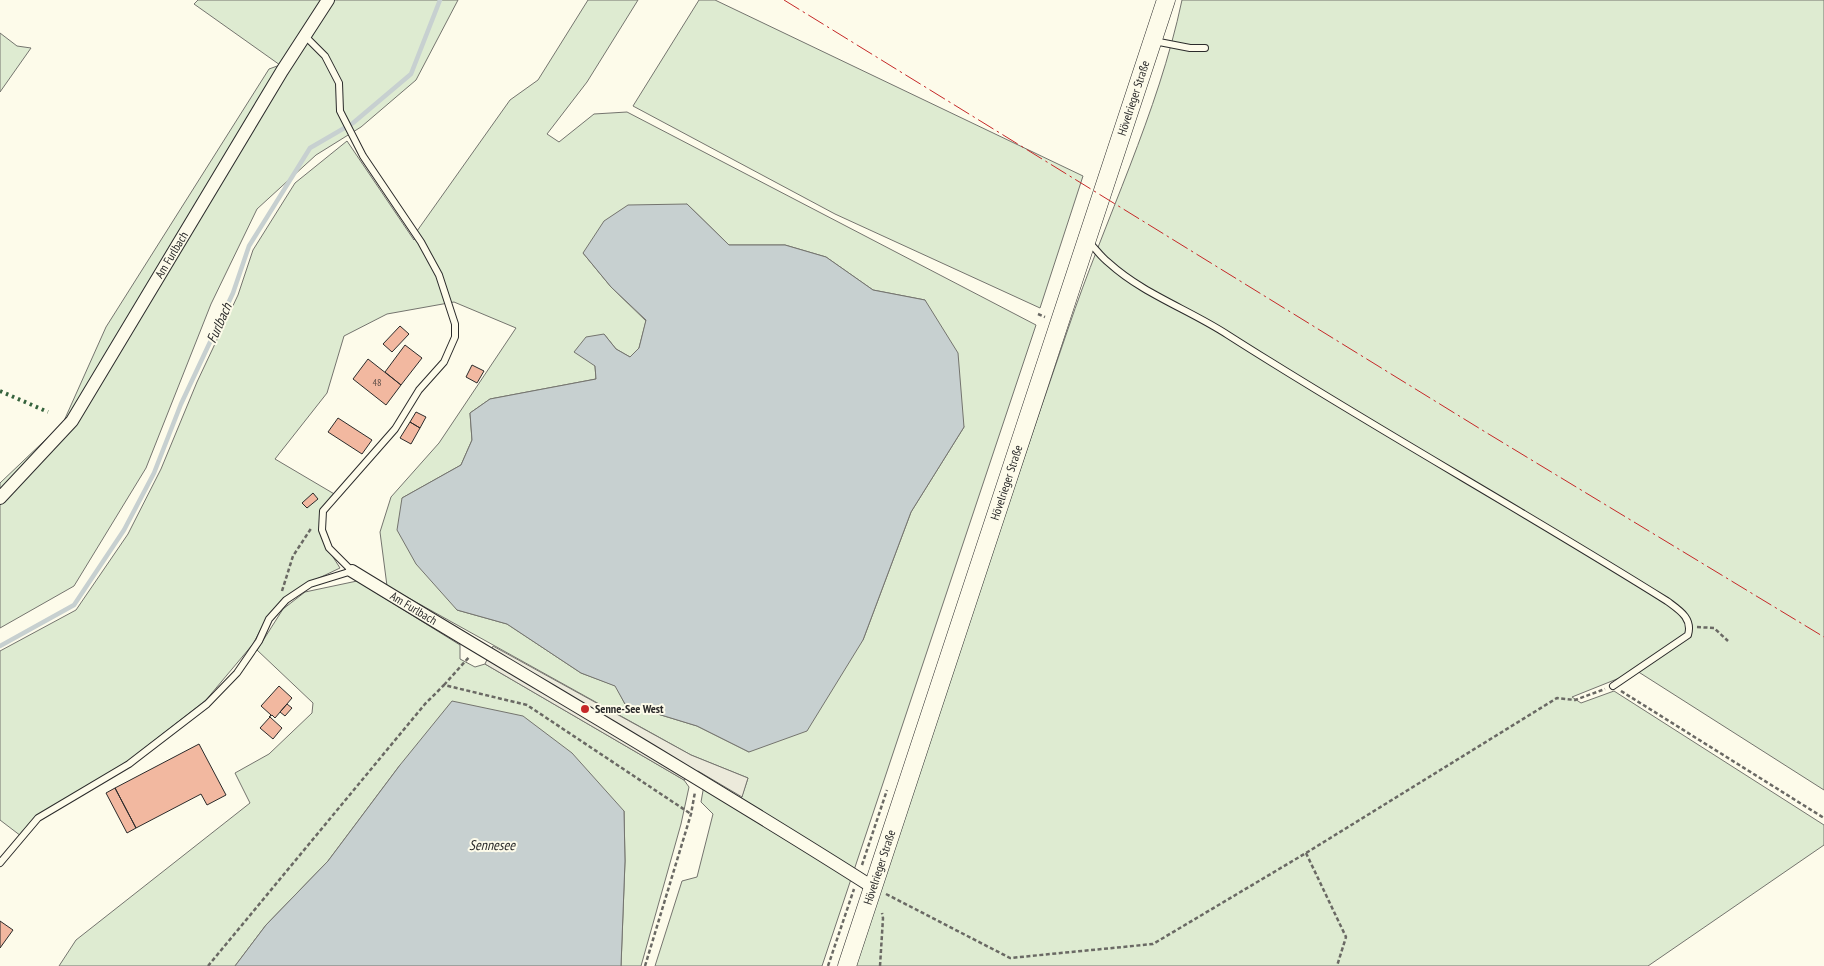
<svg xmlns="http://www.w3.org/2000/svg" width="1824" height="966" viewBox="0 0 1824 966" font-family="'PT Sans Narrow',sans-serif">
  <rect width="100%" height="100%" fill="#fdfbea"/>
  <!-- green -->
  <path fill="#deebd1" stroke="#74746e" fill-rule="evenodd" d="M 198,0 L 458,0 L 416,80 L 361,127 L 316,155 L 257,209 L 211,304 L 146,468 L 74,586 L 0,628 L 0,483 L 63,423 L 106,327 L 269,69 L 280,65 L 194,4 Z
    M 588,0 L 638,0 L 587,82 L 547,134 L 559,142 L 594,114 L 627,112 L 1036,325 L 822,966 L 655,966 L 682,881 L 697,877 L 713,814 L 701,802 L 704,785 L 738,808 L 748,778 L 691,755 L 387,586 L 380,532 L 391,497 L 439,443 L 516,328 L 454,302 L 387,314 L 344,336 L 327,393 L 275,459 L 336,495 L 322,511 L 328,549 L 340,568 L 300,587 L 267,618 L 253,644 L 206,700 L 128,761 L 37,817 L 21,836 L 0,820 L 0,651 L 76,610 L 128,534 L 161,469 L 197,382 L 238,295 L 253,250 L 295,183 L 347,141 L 414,240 L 417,231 L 510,100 L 538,80 ZM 687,204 L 729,245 L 785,245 L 826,257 L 873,290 L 925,300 L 964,427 L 911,512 L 863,640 L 749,752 L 697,726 L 625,704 L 616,686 L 581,673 L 507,624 L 457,610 L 402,498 L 461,465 L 472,440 L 470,413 L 490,399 L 596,379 L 595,366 L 604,334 L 616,349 L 630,357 L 639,348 L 646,321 L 611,287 L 583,253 Z
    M 699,0 L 715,0 L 1083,176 L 1040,308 L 835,214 L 633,106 Z
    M 1182,0 L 1824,0 L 1824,790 L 1637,671 L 1572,697 L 1581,703 L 1614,691 L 1824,825 L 1824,845 L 1648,966 L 855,966 C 926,754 995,541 1068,329 C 1105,219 1158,114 1182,0 Z
    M 0,33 L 17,46 L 31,48 L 0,92 Z
    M 357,581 L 460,645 L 460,659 L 475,667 L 485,664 L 684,780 L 689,787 L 681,824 L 641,966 L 621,966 L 625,861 L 624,811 L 400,765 L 328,861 L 266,925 L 235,966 L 59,966 L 76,940 L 250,803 L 235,773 L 269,754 L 312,713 L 313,703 L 257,650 L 283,609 L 305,592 Z"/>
  <!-- parking -->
  <path fill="#eceadb" stroke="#74746e" d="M 493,646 L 691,755 L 748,778 L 742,797 L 698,771 L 684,780 L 485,664 Z"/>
  <!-- water -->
  <path fill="#c7d0d0" stroke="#74746e" d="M 687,204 L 729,245 L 785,245 L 826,257 L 873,290 L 925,300 L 958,353 L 964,427 L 911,512 L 863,640 L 807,731 L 749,752 L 697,726 L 625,704 L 615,686 L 581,673 L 507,624 L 457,610 L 416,564 L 397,530 L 402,498 L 461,465 L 472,440 L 470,413 L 490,399 L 596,379 L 595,366 L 574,352 L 586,337 L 604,334 L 616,349 L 630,357 L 639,348 L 646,320 L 611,287 L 583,253 L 604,221 L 628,205 Z
    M 452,701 L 523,716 L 572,753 L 624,811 L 625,861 L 621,966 L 235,966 L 266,925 L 328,861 L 400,765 Z"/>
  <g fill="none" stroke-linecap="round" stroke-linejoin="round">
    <!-- stream -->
    <path stroke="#c7d0d0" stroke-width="4.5" d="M 0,646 L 74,605 L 124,530 L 154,473 L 181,404 L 233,293 L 249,246 L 310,148 L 353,123 L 411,74 L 440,0"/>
  </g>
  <!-- building -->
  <path fill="#f2b8a0" stroke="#2b2b2b" d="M 400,326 L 409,334 L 392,352 L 383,344 Z
    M 405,345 L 422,358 L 401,385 L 385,372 Z
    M 368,359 L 401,385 L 386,405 L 353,379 Z
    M 472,365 L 484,371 L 477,383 L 466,377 Z
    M 416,412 L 426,417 L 420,428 L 410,422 Z
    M 338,418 L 372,440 L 362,454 L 328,432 Z
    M 410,422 L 420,428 L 411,444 L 400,438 Z
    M 313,493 L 318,499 L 307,508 L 302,503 Z
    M 279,686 L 292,698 L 275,718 L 272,715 L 269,717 L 271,715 L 261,706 Z
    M 287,704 L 292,708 L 285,716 L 280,712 Z
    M 270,717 L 282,728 L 273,739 L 260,728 Z
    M 199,744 L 226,795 L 207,805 L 201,794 L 136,828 L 115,788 Z
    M 115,788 L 136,828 L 127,833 L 106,793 Z
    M 0,921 L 13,930 L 0,948 Z"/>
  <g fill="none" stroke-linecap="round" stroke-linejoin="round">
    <!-- service casing -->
    <g stroke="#2b2b2b" stroke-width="8">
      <path id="service" d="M 1154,41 L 1190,48 L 1205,48
        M 1088,241 C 1095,248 1101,257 1109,263 C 1143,294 1190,310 1228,335 C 1372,427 1522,510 1667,601 C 1679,610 1693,618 1688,635 L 1613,686
        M 0,863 L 38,818 L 129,764 L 207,704 L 237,673 L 259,641 L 269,619 L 286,600 L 310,584 L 352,571 L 329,548 L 322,530 L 323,511 L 395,429 L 419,390 L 444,362 L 455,337 L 455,324 L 439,275 L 421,242 L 363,156 L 340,111 L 339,83 L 325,56 L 304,35"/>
    </g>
    <!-- minor casing -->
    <g stroke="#2b2b2b" stroke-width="14">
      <g id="minor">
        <path id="s1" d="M 0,498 L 72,421 L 282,71 L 328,0"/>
        <path id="s2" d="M 352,571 C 525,677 702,778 874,888"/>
      </g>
    </g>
    <!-- secondary casing -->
    <g stroke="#2b2b2b" stroke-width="19">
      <g id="secondary">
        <path id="s3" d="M 847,966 L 1166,0"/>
      </g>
    </g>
    <!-- path -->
    <path stroke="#6a6964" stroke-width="2.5" stroke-dasharray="4 2.5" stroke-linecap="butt" d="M 1038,314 L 1045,317
      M 282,591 L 293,556 L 312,527
      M 1697,627 L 1714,628 L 1728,641
      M 444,685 L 470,656
      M 1621,691 L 1824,818
      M 1306,853 L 1346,937 L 1337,966
      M 862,865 L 887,790
      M 886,894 L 1010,958 L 1153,944 L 1306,853 L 1557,698 L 1575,700 L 1605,689
      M 208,966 L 425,704 L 444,685 L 527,705 L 691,814
      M 645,966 L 691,814 L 695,792
      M 828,966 L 854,889
      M 880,966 L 883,918 L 882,913"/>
    <!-- service -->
    <use href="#service" stroke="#fdfbea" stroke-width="6"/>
    <!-- minor -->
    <use href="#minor" stroke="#fdfbea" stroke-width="12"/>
    <!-- secondary -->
    <use href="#secondary" stroke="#fdfbea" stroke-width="18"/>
    <!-- hedge -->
    <path stroke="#34623c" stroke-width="4" stroke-dasharray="2.5 4" stroke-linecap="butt" d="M 0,391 L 48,412"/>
    <!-- power -->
    <path stroke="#c62828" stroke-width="1" stroke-dasharray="18 4 2.5 4" stroke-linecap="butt" d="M 784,0 L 1482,430 L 1824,637"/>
  </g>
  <!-- markers -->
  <circle fill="#c62828" stroke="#fdfbea" stroke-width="2" cx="585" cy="709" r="5"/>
  <g text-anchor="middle" stroke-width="4" stroke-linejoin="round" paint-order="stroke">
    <!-- number labels -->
    <g font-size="10" fill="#5d4e48">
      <text x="377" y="386">48</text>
    </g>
    <!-- street labels -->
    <g font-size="12" fill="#2b2b2b" stroke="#fdfbea">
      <text dy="4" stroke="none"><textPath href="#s3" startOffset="914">Hövelrieger Straße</textPath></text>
      <text dy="4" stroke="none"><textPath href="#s1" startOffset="299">Am Furlbach</textPath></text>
      <text dy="4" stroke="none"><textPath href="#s3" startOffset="509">Hövelrieger Straße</textPath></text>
      <text dy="4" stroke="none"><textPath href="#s2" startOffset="72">Am Furlbach</textPath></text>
      <text dy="4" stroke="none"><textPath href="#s3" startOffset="104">Hövelrieger Straße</textPath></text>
    </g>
    <!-- poi labels -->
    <g font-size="12" font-weight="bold" fill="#2b2b2b" stroke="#fdfbea" text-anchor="start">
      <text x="595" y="713">Senne-See West</text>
    </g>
    <!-- water labels -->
    <g font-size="14" font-style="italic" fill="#2b2b2b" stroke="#fdfbea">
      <text transform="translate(219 323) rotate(-66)" y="5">Furlbach</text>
      <text x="492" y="850">Sennesee</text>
    </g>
  </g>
</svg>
